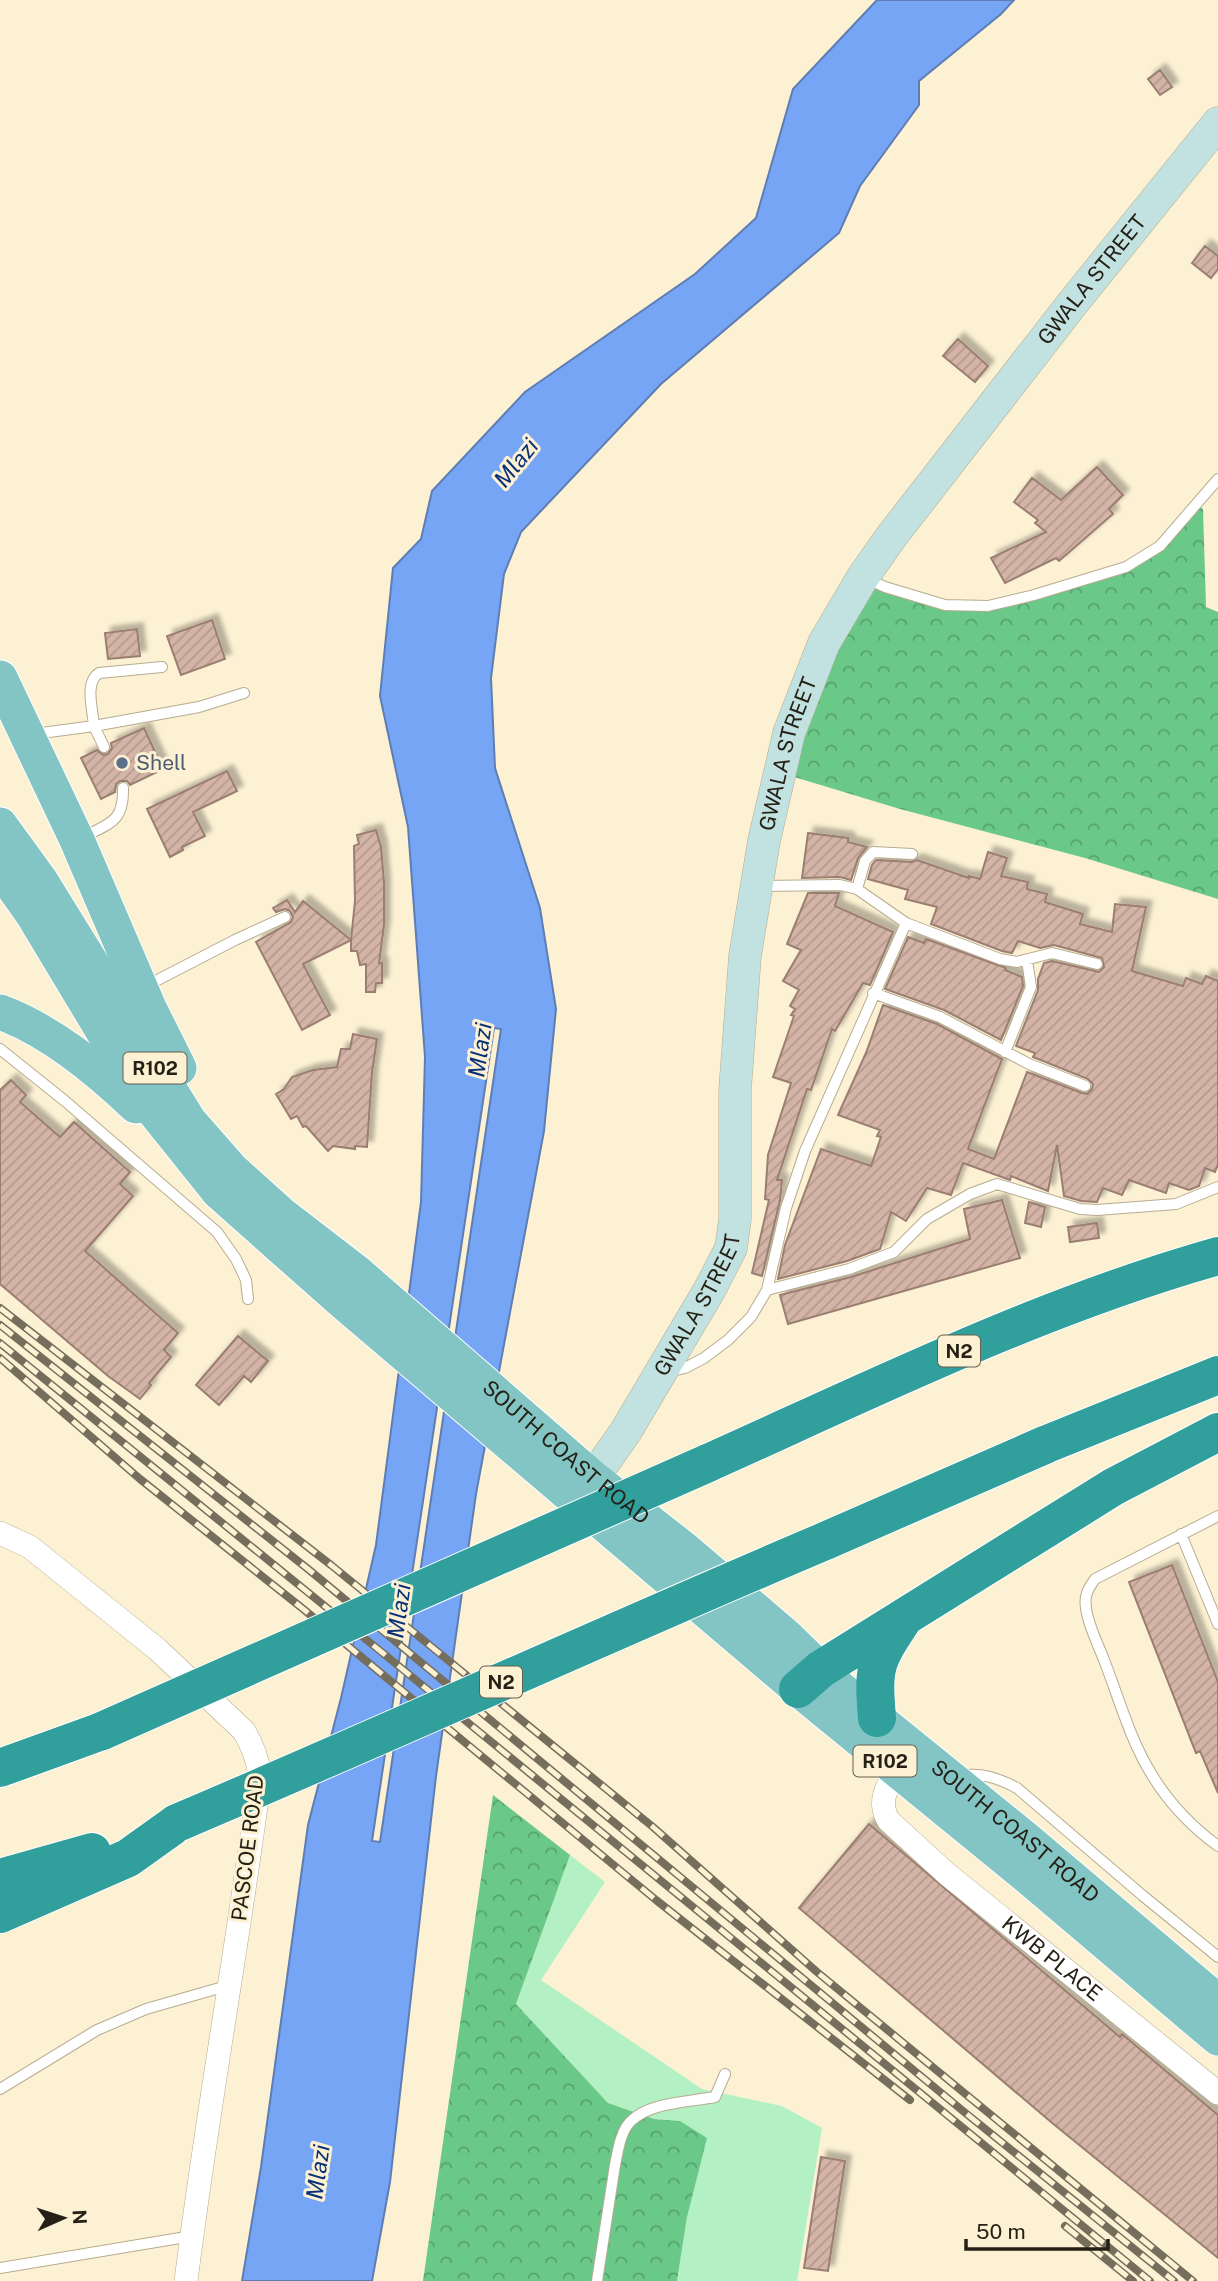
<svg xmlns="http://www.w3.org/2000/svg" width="1218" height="2281" viewBox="0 0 1218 2281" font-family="'Public Sans',sans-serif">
  <defs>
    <pattern id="forest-crowns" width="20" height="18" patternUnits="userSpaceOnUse" patternTransform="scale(1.75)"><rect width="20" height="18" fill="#6ac889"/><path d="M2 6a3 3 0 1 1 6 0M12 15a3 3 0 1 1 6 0" fill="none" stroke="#57a26f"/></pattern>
    <pattern id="building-hatch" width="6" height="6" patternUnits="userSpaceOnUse" patternTransform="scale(1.75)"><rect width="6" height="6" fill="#d3b4a6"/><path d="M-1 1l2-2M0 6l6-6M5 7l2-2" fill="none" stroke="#b59a8e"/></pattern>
    <filter id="shadow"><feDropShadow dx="6" dy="-6" stdDeviation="2" flood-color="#0004"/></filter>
  </defs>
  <rect width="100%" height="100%" fill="#fcf1d3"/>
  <!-- green -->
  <path fill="#b3f1c4" d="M 570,1855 L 605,1882 L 541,1980 L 702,2089 L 782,2106 L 822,2128 L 797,2281 L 677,2281 L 687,2217 L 680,2121 L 654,2119 L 608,2103 L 516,2004 Z"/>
  <!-- forest -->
  <path fill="url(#forest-crowns)" d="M 1197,504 L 1203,509 L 1206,607 L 1218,612 L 1218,899 L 1085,858 L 900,809 L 781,773 L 863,579 L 964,607 L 1126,568 L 1161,547 Z
    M 493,1795 L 570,1855 L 516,2004 L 608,2103 L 654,2119 L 680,2121 L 707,2138 L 687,2217 L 677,2281 L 423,2281 Z"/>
  <!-- water -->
  <path fill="#76a5f6" stroke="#5e7db3" stroke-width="2" fill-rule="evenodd" d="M 877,0 L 1014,0 L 1001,14 L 919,81 L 919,105 L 860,186 L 839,233 L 661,384 L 521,532 L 504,574 L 491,678 L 495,768 L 540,908 L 556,1009 L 544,1131 L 476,1494 L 436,1776 L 390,2182 L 372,2281 L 242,2281 L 261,2167 L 308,1825 L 341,1698 L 376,1545 L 421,1202 L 425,1057 L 408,827 L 380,696 L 393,568 L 421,539 L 432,491 L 525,392 L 695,274 L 756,218 L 793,89 ZM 494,1028 L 501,1029 L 380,1842 L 372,1841 Z"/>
  <!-- building -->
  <path fill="url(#building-hatch)" stroke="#9b7e72" stroke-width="2" filter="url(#shadow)" d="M 1160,70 L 1172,87 L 1160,95 L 1148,79 Z
    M 1205,246 L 1218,256 L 1218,269 L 1211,278 L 1192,263 Z
    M 958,339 L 988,366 L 975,382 L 943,356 Z
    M 1097,467 L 1123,495 L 1109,509 L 1113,514 L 1059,561 L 1056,558 L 1005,583 L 991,558 L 1046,532 L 1035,523 L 1038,520 L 1014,502 L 1032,478 L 1061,500 Z
    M 212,620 L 225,659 L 181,675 L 167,636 Z
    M 137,629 L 140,656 L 108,659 L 105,633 Z
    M 144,728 L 163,769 L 130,785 L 127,781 L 120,781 L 116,784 L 115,792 L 101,799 L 81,758 L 97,750 L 103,755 L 108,754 L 112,748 L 111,743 Z
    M 227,771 L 237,791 L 193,812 L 205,836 L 182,847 L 183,850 L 170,857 L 147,809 Z
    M 376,830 L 381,847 L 384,883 L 384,925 L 379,963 L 382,963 L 382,983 L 376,983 L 375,992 L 366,992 L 366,964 L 360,965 L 357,951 L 351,951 L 351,940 L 303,964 L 330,1015 L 302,1030 L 256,942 L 291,922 L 293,917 L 290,911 L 285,909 L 276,912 L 273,908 L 287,900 L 295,912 L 303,901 L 351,940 L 355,901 L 354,846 L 359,844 L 357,835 Z
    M 808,833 L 848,838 L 848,842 L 867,847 L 858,858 L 851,880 L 840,877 L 802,878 Z
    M 988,852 L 1007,858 L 1001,876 L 1028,882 L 1027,889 L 1047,894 L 1045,902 L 1083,914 L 1080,924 L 1112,932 L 1115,904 L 1146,907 L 1132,971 L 1183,986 L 1186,978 L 1202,984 L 1206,976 L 1218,981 L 1218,1164 L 1215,1172 L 1205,1168 L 1199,1186 L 1189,1190 L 1169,1183 L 1166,1193 L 1129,1180 L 1122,1195 L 1103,1188 L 1097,1202 L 1081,1201 L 1064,1196 L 1057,1145 L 1048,1191 L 1011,1176 L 1010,1180 L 963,1163 L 951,1195 L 927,1188 L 906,1221 L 891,1212 L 880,1249 L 847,1261 L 778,1279 L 785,1245 L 821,1149 L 871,1166 L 881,1137 L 877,1136 L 880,1130 L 838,1115 L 866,1053 L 883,1005 L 937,1024 L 1002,1059 L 968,1149 L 994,1159 L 1027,1072 L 1082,1093 L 1087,1094 L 1092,1089 L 1093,1084 L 1088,1079 L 1033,1057 L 1035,1053 L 1016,1046 L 1038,990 L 1038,979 L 1044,963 L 1052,961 L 1099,972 L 1104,967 L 1102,958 L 1054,945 L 1040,948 L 1018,941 L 1012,953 L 1002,951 L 931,924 L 937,907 L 905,899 L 908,890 L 868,879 L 872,865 L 876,860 L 912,862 L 917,860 L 969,878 L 969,876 L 980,879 Z
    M 808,893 L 839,893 L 835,906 L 893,932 L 870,985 L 863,983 L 835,1031 L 832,1029 L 811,1090 L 807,1089 L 777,1180 L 782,1180 L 780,1200 L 762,1276 L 752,1273 L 769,1200 L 765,1199 L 768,1155 L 791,1083 L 773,1077 L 794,1016 L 791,1015 L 795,1009 L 790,1006 L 799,990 L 783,981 L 801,950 L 787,944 Z
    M 908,937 L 924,943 L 926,939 L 1006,968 L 1005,970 L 1022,977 L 1023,986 L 1001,1040 L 944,1010 L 885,989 Z
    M 353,1034 L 377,1039 L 372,1072 L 367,1147 L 355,1146 L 355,1149 L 333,1146 L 328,1151 L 306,1126 L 303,1127 L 297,1116 L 291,1119 L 276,1094 L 284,1089 L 292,1077 L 313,1070 L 337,1067 L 341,1049 L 350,1049 Z
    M 11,1080 L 26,1095 L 20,1102 L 60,1137 L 74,1122 L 130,1172 L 120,1184 L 133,1196 L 85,1251 L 178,1333 L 164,1350 L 171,1357 L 149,1383 L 151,1385 L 140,1399 L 108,1376 L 0,1284 L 0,1090 Z
    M 1002,1200 L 1020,1258 L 788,1324 L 780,1295 L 851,1277 L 970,1239 L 964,1209 Z
    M 1029,1202 L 1045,1207 L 1041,1227 L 1025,1223 Z
    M 1097,1223 L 1099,1238 L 1070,1242 L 1068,1227 Z
    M 238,1336 L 268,1361 L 251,1382 L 244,1376 L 219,1405 L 196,1385 Z
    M 1172,1565 L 1218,1682 L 1218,1793 L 1200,1751 L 1196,1753 L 1129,1582 Z
    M 869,1824 L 1120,2037 L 1122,2034 L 1218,2115 L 1218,2258 L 1051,2122 L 799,1908 Z
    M 821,2157 L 845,2161 L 828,2271 L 804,2268 Z"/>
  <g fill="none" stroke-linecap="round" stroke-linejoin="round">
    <!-- lane casing -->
    <g stroke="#b7ac90" stroke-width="12">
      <path id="lane" d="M 865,578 L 885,587 L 945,605 L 988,606 L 1034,595 L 1126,567 L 1160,546 L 1218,479
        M 162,667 L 99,673 C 84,682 93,710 94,726 L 199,707 L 244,693
        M 34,734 L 94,726 L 104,747
        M 80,839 C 108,823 124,824 123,788
        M 759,886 L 840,885 L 857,889 L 906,923 L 1000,959 L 1017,962 L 1052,953 L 1097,964
        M 857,889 L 865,861 L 873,852 L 912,854
        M 144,987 L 235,940 L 285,917
        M 873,993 L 940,1017 L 1029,1064 L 1085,1086
        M 0,1049 L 65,1101 L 217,1232 L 236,1259 L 246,1280 L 248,1299
        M 1005,1052 L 1031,987 L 1027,960
        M 767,1290 L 849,1269 L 894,1252 L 927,1219 L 970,1194 L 997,1184 L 1080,1209 L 1097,1210 L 1176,1204 L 1218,1187
        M 668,1372 L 685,1368 L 704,1358 L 728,1340 L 751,1317 L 767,1290 L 786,1208 L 805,1151 L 906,923
        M 1218,1516 L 1095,1579 C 1088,1589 1084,1595 1086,1608 C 1088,1625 1098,1644 1104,1660 C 1119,1698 1130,1740 1152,1775 C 1169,1803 1192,1827 1218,1846
        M 1181,1534 L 1218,1624
        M 960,1776 C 981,1772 998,1778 1017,1788 L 1142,1895 L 1218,1957
        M 0,2089 L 97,2030 L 146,2009 L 230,1985
        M 0,2268 L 192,2236
        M 597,2281 L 615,2165 C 618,2151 620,2133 630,2122 C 649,2102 689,2102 715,2097 L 725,2074"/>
    </g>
    <!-- street casing -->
    <g stroke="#b7ac90" stroke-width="24">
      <g id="street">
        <path d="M 0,1533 L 30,1547 L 157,1649 L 244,1731 C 253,1746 258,1760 260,1777 C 238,1945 207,2112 186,2281"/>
        <path id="s1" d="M 896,1770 C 887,1787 877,1803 889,1821 L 947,1874 L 1218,2093"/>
      </g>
    </g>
    <!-- secondary casing -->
    <g stroke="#b7ac90" stroke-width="33">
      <g id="secondary">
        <path id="s2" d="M 593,1478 L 626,1431 L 710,1289 L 731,1248 L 735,1219 L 735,1090 L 745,956 L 764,841 L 789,733 L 824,643 L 863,577 L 891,537 L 1072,304 L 1218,123"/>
      </g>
    </g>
    <!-- primary casing -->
    <g stroke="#fff" stroke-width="37">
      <g id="primary">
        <path d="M 0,678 L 77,840 L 149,1008 L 179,1068"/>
        <path id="s3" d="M 0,825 L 40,880 L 189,1121 L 232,1170 L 281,1214 L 355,1271 L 593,1478 L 684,1549 L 787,1637 L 837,1686 L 1027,1840 L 1218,2002"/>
        <path d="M 0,868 L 32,913 L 142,1096 L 219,1192 L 343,1302 L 798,1689 L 1028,1877 L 1218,2038"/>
        <path d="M 0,1012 C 51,1031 97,1069 136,1106"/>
      </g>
    </g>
    <!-- highway casing -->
    <g stroke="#fff" stroke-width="40">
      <path id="highway" d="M 708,1463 C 875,1388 1041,1306 1218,1256
        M 825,1541 L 1047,1444 L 1218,1375
        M 798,1689 L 821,1669 L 1113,1487 L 1218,1432
        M 877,1718 C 873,1668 874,1663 902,1621
        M 0,1768 L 102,1731
        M 0,1878 L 92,1852
        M 0,1914 L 128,1858 L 177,1823"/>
    </g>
    <!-- lane -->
    <use href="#lane" stroke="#fff" stroke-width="10"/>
    <!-- street -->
    <use href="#street" stroke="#fff" stroke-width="23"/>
    <!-- secondary -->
    <use href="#secondary" stroke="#c1e2e1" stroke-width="32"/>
    <!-- primary -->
    <use href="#primary" stroke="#83c5c4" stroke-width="35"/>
    <!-- highway -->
    <use href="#highway" stroke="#319f9c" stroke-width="38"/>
    <!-- rail casing -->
    <g stroke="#756e5c" stroke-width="8">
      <path id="rail" d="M 0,1308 L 331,1565 L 653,1827 L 817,1972 L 1193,2281
        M 0,1325 L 308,1569 L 963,2111 L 1174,2281
        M 0,1343 L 384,1654 L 1150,2281
        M 0,1358 L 140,1479 L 302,1608 L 656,1900 L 910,2100
        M 1065,2226 L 1133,2281"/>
    </g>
    <!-- rail -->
    <use href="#rail" stroke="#fcf1d3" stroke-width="5" stroke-dasharray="16" stroke-linecap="butt"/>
    <!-- highway-bridge casing -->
    <g stroke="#fff" stroke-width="40" stroke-linecap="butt">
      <path id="highway-bridge" d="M 102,1731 L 708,1463
        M 177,1823 C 394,1731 608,1633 825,1541"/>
    </g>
    <!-- highway-bridge -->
    <use href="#highway-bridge" stroke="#319f9c" stroke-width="38"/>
  </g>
  <!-- markers -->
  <circle fill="#5c6f8a" stroke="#fcf1d3" stroke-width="2.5" cx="122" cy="763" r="7"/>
  <g text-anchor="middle" stroke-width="6" stroke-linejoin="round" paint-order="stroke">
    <!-- shield labels -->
    <g fill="#fcf1d3" stroke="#665f4f" stroke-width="2">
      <rect x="123.5" y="1052.5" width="63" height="31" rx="5"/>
      <rect x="938" y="1335.5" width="42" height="31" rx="5"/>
      <rect x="480" y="1666.5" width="42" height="31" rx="5"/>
      <rect x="853.5" y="1745.5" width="63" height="31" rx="5"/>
    </g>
    <g font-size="19" font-weight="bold" fill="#262116">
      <text x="155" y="1075">R102</text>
      <text x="959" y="1358">N2</text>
      <text x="501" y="1689">N2</text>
      <text x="885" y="1768">R102</text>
    </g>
    <!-- street labels -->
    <g font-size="21" fill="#262116" stroke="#fcf1d3">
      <text dy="7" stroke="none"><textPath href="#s2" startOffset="1337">GWALA STREET</textPath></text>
      <text dy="7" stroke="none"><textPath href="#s2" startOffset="768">GWALA STREET</textPath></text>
      <text dy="7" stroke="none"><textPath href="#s2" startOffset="203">GWALA STREET</textPath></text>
      <text dy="7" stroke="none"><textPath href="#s3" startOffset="854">SOUTH COAST ROAD</textPath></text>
      <text dy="7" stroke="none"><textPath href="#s3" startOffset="1442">SOUTH COAST ROAD</textPath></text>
      <text transform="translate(248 1848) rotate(-83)" y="7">PASCOE ROAD</text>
      <text dy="7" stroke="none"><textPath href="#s1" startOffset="268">KWB PLACE</textPath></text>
    </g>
    <!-- service labels -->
    <g font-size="21" fill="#4e5e75" stroke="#fcf1d3" text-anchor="start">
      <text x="136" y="770">Shell</text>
    </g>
    <!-- water labels -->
    <g font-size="23" font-style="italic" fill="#0a3177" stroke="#fcf1d3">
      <text transform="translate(516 463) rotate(-51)" y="8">Mlazi</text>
      <text transform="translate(480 1050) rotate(-82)" y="8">Mlazi</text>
      <text transform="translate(399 1611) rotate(-82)" y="8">Mlazi</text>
      <text transform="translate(318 2172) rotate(-82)" y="8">Mlazi</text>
    </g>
  </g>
  <!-- north arrow -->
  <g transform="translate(63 2218) rotate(87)" stroke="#fcf1d3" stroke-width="5" paint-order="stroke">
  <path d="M0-5L12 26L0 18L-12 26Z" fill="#262116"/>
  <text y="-10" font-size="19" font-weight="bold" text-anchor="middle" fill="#262116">N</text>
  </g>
  <!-- scale -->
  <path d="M966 2239v10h142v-10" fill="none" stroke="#262116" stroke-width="3.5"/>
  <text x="976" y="2239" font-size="21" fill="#262116" stroke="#fcf1d3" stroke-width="5" paint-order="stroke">50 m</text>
</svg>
